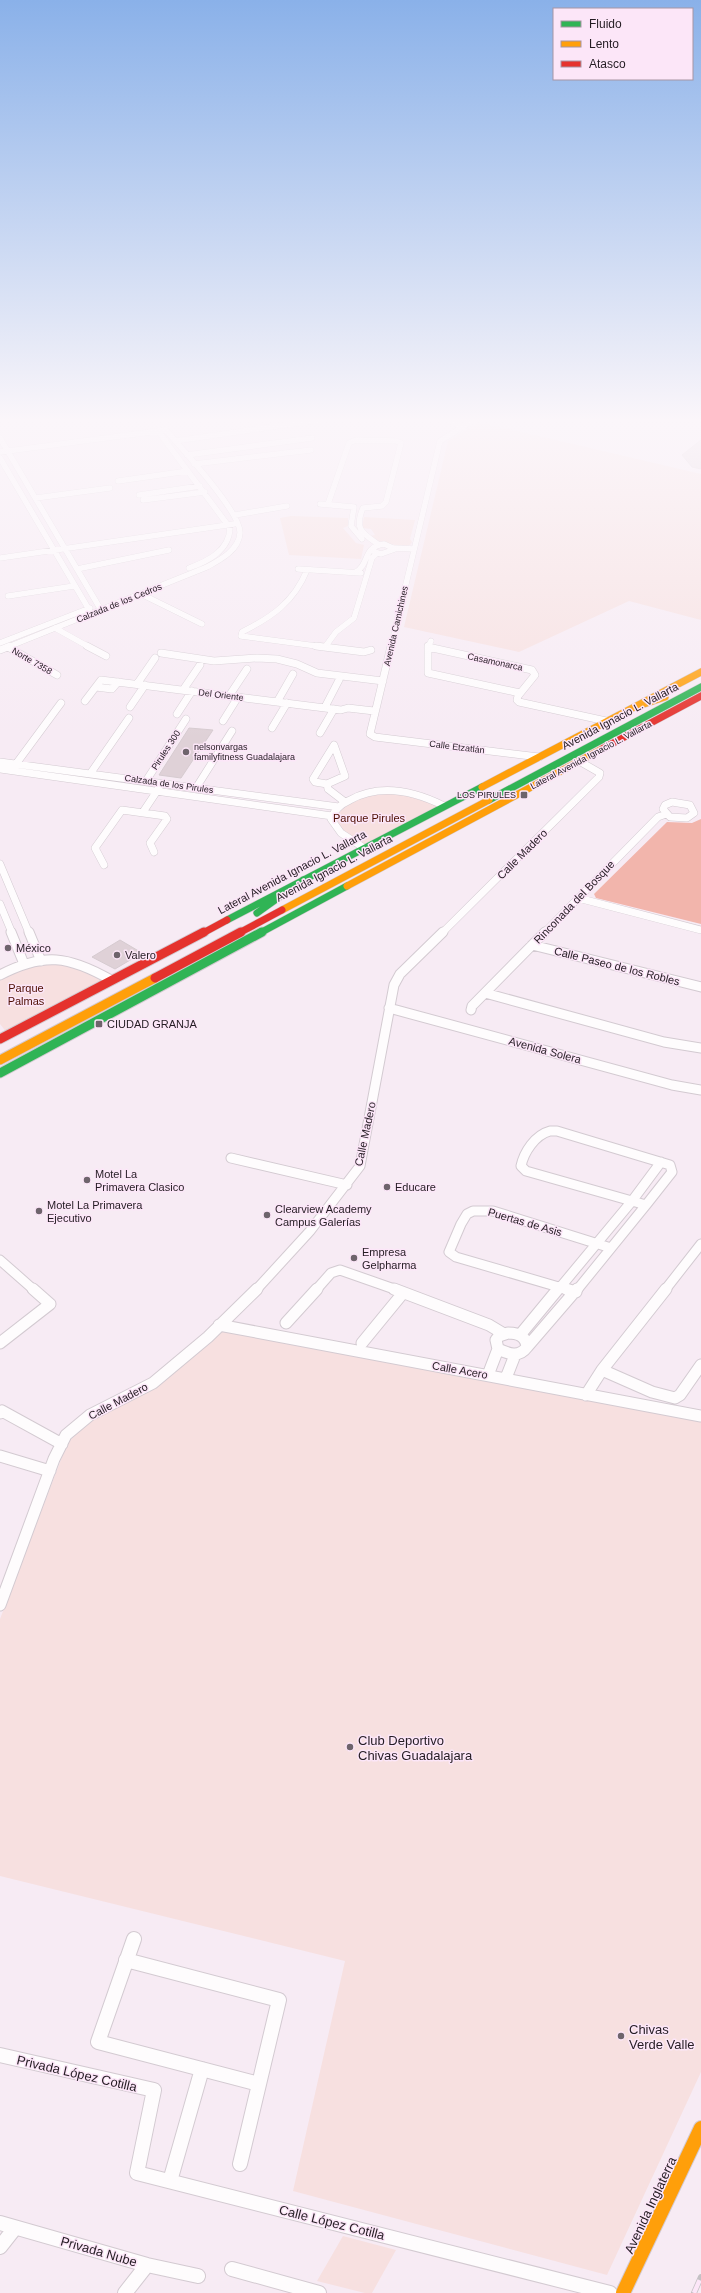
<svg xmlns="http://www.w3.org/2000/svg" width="701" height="2293" viewBox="0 0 701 2293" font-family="Arial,sans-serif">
  <rect width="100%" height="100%" fill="#f7ebf4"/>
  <!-- green -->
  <path fill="#f7e0e0" d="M 479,422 L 701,474 L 701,620 L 629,601 L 519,652 L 404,627 L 448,441 Z
    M 291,516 L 348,518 L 348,526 L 343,528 L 356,543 L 364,545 L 361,559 L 289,555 L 280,518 Z
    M 364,517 L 415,520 L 410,539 L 412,542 L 410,545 C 397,547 381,543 369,536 L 375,535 L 371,529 L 362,528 Z
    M 394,792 L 440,806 L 365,845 L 345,833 L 335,817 C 354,796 367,796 394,792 Z
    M 43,964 L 72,965 L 106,981 L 7,1033 L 0,1024 L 0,979 L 25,967 Z
    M 223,1329 L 701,1419 L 701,2072 L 607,2275 L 293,2191 L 345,1961 L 0,1876 L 0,1619 L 67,1444 L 88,1420 L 156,1387 Z
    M 343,2236 L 396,2250 L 372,2293 L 365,2293 L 317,2281 Z"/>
  <!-- forest -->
  <path fill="#f2b5ac" d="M 701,819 L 701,924 L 596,898 L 594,894 L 667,822 L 692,823 Z"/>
  <!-- building -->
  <path fill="#dfd1d7" stroke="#d6cbd0" d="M 701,440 L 701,469 L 692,467 L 682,455 Z
    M 189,728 L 213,730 L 181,778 L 159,775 Z
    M 120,940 L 142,953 L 115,969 L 92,957 Z"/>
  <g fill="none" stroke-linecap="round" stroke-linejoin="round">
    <!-- street-far4 casing -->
    <g stroke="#d3cad1" stroke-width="6">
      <path id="street-far4" d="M 442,417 L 458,425 L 459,429
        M 474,417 L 701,420
        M 158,431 L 230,528 C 229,551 208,561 189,568
        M 0,438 L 101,610
        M 175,441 L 319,420 L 327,417
        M 0,452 L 166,430 C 181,448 241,512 240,533 C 239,550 220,560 207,567 L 8,647
        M 187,455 L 312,438
        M 0,458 L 91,613
        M 194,464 L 311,450
        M 118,481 L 188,471
        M 139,495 L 200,486
        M 36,498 L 110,488
        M 143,500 L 205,492
        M 320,504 L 354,507 L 351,526 L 362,539
        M 328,504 L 349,443 L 356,440 L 396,441 L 401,443 L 386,502 L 382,506 L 363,508 C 354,529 362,533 379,545
        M 235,515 L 287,506
        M 394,548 L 414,549
        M 0,558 L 234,524
        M 77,569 L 169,550
        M 298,569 L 361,573
        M 307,570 C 294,602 272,617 242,632 L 241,636 L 324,647
        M 356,572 C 370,564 362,547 384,544 L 395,549 L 381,554 L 373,551
        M 141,594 L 202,624
        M 8,596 L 74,586
        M 55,628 L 89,647
        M 0,643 L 90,608
        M 325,647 L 336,632 L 354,618 L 372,558 L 377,553
        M 391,647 L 440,441 L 479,417
        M 428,647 L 431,641"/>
    </g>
    <!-- street-far3 casing -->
    <g stroke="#d3cad1" stroke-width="8">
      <path id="street-far3" d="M 87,646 L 106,656
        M 316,646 L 364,652 L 371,650
        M 391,646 L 370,734 L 375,737 L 539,757
        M 428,646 L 428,673 L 520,693
        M 8,647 L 57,675
        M 428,647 L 532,670 L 535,675 L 518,696 L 517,700 L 519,702 L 606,721
        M 0,650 L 10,646
        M 161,653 L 214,661 L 257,658 L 277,659 L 297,664 L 317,673 L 383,681
        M 137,684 L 155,658
        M 96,687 L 112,689 L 118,682
        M 183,690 L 200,665
        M 229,696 L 247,669
        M 85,701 L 101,680 L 341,710 L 348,708 L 374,711
        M 277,702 L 293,674
        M 130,707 L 145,685
        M 325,707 L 339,680
        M 177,714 L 192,691
        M 223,721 L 238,697
        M 272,728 L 287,703
        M 320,733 L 334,709
        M 334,745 L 345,776 L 327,784 L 315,782 L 313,779 Z
        M 0,762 L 339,807
        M 13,768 L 61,703
        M 0,769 L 332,816
        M 90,774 L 129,718
        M 146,781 L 186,719
        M 327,784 L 328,789 L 345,802
        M 196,788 L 232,731
        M 672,802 L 690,805 L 694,813 L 687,818 L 670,817 L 663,809 L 665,805 Z
        M 143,812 L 159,788
        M 364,848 L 341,833 L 331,819 C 334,810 341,804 350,800 C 381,783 414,791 444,806
        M 0,864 L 29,933
        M 104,865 L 95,848 L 122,810 L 165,816 L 167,819 L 150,843 L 154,852
        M 578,898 L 701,930
        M 0,904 L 12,933
        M 442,933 L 599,777 L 600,773 L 579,761
        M 544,933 L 658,817 L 666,814"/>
    </g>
    <!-- street-far2 casing -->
    <g stroke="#d3cad1" stroke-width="11">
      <path id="street-far2" d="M 11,932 L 24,964
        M 29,932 L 41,961
        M 532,945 L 701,987
        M 0,975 C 44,952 69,956 111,980
        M 485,993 L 664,1042 L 701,1048
        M 389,1008 L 672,1085 L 701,1090
        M 471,1010 L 472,1006 L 545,932
        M 550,1131 L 557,1131 L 670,1165 L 672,1172 L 646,1205 L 526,1171 L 521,1166 C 524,1152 535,1135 550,1131 Z
        M 231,1158 L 347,1185
        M 0,1260 L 34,1290
        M 256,1290 L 310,1231 L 360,1166 L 394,985 L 400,974 L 443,932
        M 316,1290 L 331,1273 L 340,1270 L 397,1290
        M 558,1290 L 632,1201 L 661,1162
        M 569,1290 L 456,1257 L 449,1252 L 461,1224 L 467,1214 L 473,1211 L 493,1211 L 611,1248
        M 577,1290 L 646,1205
        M 665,1290 L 701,1244"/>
    </g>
    <!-- street-far1 casing -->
    <g stroke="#d3cad1" stroke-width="13">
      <path id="street-far1" d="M 394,1289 L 489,1325 L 504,1334
        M 566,1289 L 576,1292
        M 286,1323 L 317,1289
        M 219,1325 L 701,1416
        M 508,1333 C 518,1333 526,1336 527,1347 C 519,1358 509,1354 498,1349 L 496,1340 L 499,1336 Z
        M 520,1335 L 558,1289
        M 0,1343 L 50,1304 L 33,1289
        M 362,1343 L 403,1293
        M 527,1347 L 577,1289
        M 602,1370 L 652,1392 L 675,1398 L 680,1395 L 701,1365
        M 488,1375 L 498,1349
        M 506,1378 L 515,1355
        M 586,1395 L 602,1370 L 666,1289
        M 0,1413 L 2,1411 L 62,1444
        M 0,1456 L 50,1471
        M 0,1605 L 54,1459 L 66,1435 L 90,1415 L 153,1383 L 208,1337 L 257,1289"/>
    </g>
    <!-- street casing -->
    <g stroke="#d3cad1" stroke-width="16">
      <path id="street" d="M 134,1939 L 98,2042 L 259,2084
        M 126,1960 L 279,2000 L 240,2164
        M 0,2055 L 154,2090 L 137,2173 L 610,2293
        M 170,2181 L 202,2069
        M 0,2223 L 147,2265 L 198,2276
        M 0,2247 L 15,2228
        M 232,2269 L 319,2293
        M 125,2293 L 147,2265"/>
    </g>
    <!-- fast-far1 casing -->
    <g stroke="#d3cad1" stroke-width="8">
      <path id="fast-far1" d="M 489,800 L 701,687
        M 257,913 L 303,880
        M 227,920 L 482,787
        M 260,933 L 347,886"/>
    </g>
    <!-- fast casing -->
    <g stroke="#d3cad1" stroke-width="11">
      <path id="fast" d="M 0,1073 L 262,932"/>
    </g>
    <!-- slow-far2 casing -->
    <g stroke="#d3cad1" stroke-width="8">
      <path id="slow-far2" d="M 638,706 L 665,697
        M 482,787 L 701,672
        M 347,886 L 602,749
        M 282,910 L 489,800"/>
    </g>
    <!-- slow-far1 casing -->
    <g stroke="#d3cad1" stroke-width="11">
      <path id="slow-far1" d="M 0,1060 L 155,978"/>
    </g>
    <!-- slow casing -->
    <g stroke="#d3cad1" stroke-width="16">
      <path id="slow" d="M 623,2293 L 701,2128"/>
    </g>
    <!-- jam-far1 casing -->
    <g stroke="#d3cad1" stroke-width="8">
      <path id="jam-far1" d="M 602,749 L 701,696
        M 203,933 L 227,920
        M 239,933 L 282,910"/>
    </g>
    <!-- jam casing -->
    <g stroke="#d3cad1" stroke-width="11">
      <path id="jam" d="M 155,978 L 241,932
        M 0,1039 L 204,932"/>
    </g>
    <!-- street-far4 -->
    <use href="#street-far4" stroke="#fefcfd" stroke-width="5.5"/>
    <!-- street-far3 -->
    <use href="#street-far3" stroke="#fefcfd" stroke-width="7"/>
    <!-- street-far2 -->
    <use href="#street-far2" stroke="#fefcfd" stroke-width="9"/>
    <!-- street-far1 -->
    <use href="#street-far1" stroke="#fefcfd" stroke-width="11"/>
    <!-- street -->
    <use href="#street" stroke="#fefcfd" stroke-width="14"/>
    <!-- fast-far1 -->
    <use href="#fast-far1" stroke="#30b455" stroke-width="7"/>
    <!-- fast -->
    <use href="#fast" stroke="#30b455" stroke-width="9"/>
    <!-- slow-far2 -->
    <use href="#slow-far2" stroke="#ff9f0a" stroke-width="7"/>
    <!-- slow-far1 -->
    <use href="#slow-far1" stroke="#ff9f0a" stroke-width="9"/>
    <!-- slow -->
    <use href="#slow" stroke="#ff9f0a" stroke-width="14"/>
    <!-- jam-far1 -->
    <use href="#jam-far1" stroke="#e5322d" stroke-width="7"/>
    <!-- jam -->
    <use href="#jam" stroke="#e5322d" stroke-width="9"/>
    <!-- rail casing -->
    <g stroke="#c4c1c4" stroke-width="6">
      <path id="rail" d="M 694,2293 L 701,2277"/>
    </g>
    <!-- rail -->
    <use href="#rail" stroke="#fce6f8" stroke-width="4.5" stroke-dasharray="14" stroke-linecap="butt"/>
  </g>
  <!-- sky -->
  <linearGradient id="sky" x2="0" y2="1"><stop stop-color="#8ab1e9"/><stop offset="0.57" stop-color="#fbf6fa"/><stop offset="1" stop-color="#fbf6fa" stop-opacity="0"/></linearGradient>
  <rect width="701" height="738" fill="url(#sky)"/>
  <!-- markers -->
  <g fill="#6e646c" stroke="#fce6f8" stroke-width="1.5">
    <circle cx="186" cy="752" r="4"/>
    <rect x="520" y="791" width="8" height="8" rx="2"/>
    <circle cx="8" cy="948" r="4"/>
    <circle cx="117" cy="955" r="4"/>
    <rect x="95" y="1020" width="8" height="8" rx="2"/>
    <circle cx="87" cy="1180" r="4"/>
    <circle cx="387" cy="1187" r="4"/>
    <circle cx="39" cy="1211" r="4"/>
    <circle cx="267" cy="1215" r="4"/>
    <circle cx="354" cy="1258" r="4"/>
    <circle cx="350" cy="1747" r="4"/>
    <circle cx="621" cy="2036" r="4"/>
  </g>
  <g text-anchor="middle" stroke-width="3" stroke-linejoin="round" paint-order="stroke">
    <!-- far-street labels -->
    <g font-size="9" fill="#241c23" stroke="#fce6f8">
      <text transform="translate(119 603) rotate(-22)" y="3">Calzada de los Cedros</text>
      <text transform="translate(396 626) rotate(-77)" y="3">Avenida Camichines</text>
      <text transform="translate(32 661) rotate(30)" y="3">Norte 7358</text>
      <text transform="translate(495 662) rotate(12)" y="3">Casamonarca</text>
      <text transform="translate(221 695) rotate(7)" y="3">Del Oriente</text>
      <text transform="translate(457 747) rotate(7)" y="3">Calle Etzatlán</text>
      <text transform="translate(166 750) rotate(-57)" y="3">Pirules 300</text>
      <text transform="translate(591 755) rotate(-28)" y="3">Lateral Avenida Ignacio L. Vallarta</text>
      <text transform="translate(169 784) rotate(8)" y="3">Calzada de los Pirules</text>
    </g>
    <!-- far-poi labels -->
    <g font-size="9" fill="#241c23" stroke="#fce6f8" text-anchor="start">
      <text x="194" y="750">nelsonvargas<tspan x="194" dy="10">familyfitness Guadalajara</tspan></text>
      <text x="516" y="798" text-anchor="end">LOS PIRULES</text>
    </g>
    <!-- street labels -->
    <g font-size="11" fill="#241c23" stroke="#fce6f8">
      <text transform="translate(620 716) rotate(-28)" y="4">Avenida Ignacio L. Vallarta</text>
      <text transform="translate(522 854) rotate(-45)" y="4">Calle Madero</text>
      <text transform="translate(334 868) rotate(-28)" y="4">Avenida Ignacio L. Vallarta</text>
      <text transform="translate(292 872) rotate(-28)" y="4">Lateral Avenida Ignacio L. Vallarta</text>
      <text transform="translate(574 902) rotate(-46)" y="4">Rinconada del Bosque</text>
      <text transform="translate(617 966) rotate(14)" y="4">Calle Paseo de los Robles</text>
      <text transform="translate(545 1050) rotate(15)" y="4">Avenida Solera</text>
      <text transform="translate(365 1134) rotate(-78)" y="4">Calle Madero</text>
      <text transform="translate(525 1222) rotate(16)" y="4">Puertas de Asis</text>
      <text transform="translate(460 1370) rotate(10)" y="4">Calle Acero</text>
      <text transform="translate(118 1401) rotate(-28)" y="4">Calle Madero</text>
    </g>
    <!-- park labels -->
    <g font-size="11" fill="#4e0f03" stroke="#fce6f8">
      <text x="369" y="822">Parque Pirules</text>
      <text x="26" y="992">Parque<tspan x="26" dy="13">Palmas</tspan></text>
    </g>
    <!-- poi labels -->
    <g font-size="11" fill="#241c23" stroke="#fce6f8" text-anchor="start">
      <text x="16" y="952">México</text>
      <text x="125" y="959">Valero</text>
      <text x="107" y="1028">CIUDAD GRANJA</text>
      <text x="95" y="1178">Motel La<tspan x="95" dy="13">Primavera Clasico</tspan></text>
      <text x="395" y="1191">Educare</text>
      <text x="47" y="1209">Motel La Primavera<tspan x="47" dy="13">Ejecutivo</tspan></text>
      <text x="275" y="1213">Clearview Academy<tspan x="275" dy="13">Campus Galerías</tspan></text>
      <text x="362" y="1256">Empresa<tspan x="362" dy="13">Gelpharma</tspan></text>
    </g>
    <!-- near-poi labels -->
    <g font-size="13" fill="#241c23" stroke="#fce6f8" text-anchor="start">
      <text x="358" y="1745">Club Deportivo<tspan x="358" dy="15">Chivas Guadalajara</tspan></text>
      <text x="629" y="2034">Chivas<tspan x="629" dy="15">Verde Valle</tspan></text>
    </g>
    <!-- near-street labels -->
    <g font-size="13" fill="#241c23" stroke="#fce6f8">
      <text transform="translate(77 2073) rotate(13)" y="5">Privada López Cotilla</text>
      <text transform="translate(650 2205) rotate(-65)" y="5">Avenida Inglaterra</text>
      <text transform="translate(332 2222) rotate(14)" y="5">Calle López Cotilla</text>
      <text transform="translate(99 2251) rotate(16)" y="5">Privada Nube</text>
    </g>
  </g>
  <!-- legend -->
  <rect x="553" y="8" width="140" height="72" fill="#fce6f8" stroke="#a695a3"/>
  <rect x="561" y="21" width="20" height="6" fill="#30b455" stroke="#a695a3"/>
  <text x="589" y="28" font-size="12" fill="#241c23">Fluido</text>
  <rect x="561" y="41" width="20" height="6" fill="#ff9f0a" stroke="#a695a3"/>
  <text x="589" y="48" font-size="12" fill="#241c23">Lento</text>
  <rect x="561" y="61" width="20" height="6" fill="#e5322d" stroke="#a695a3"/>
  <text x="589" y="68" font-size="12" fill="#241c23">Atasco</text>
</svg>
